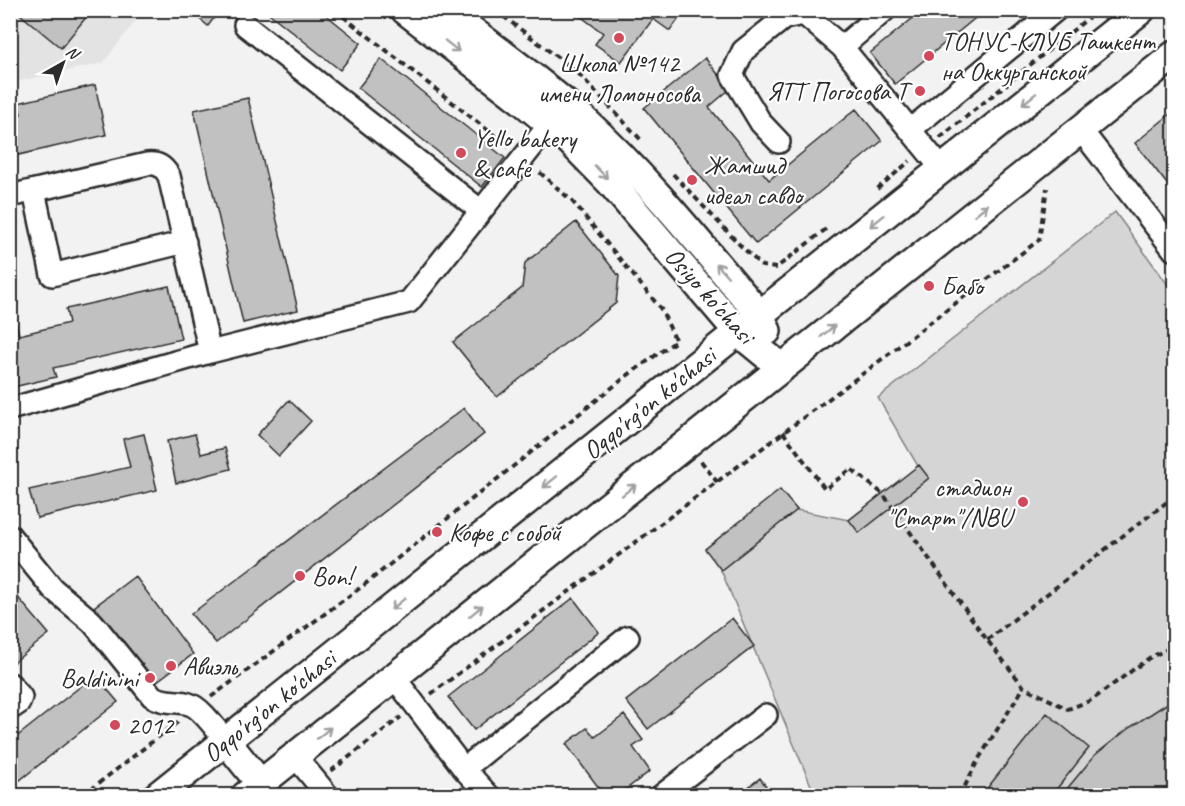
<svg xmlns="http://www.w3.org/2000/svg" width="1185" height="806" viewBox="0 0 1185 806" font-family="Caveat,sans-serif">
  <rect width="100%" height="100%" fill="#f2f2f2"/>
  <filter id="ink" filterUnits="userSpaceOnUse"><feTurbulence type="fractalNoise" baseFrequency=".0167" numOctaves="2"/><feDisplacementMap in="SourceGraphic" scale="12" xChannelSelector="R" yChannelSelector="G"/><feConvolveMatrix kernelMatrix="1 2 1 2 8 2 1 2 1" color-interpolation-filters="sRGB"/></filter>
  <g filter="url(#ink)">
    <!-- built -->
    <path fill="#e3e3e3" d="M 10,11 L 143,11 L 103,63 L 11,83 Z"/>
    <!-- green -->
    <path fill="#d5d5d5" stroke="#808080" stroke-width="1.5" d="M 1115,212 L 1174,293 L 1174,795 L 815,795 L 721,570 L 797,510 L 849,520 L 918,466 L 878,398 Z"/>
    <!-- building -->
    <path fill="#c1c1c1" stroke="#2b2b2b" stroke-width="1.5" d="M 15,10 L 92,10 L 61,48 Z
      M 189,10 L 220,10 L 208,26 Z
      M 265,10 L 320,10 L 361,43 L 340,70 Z
      M 572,10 L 685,10 L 670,31 L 653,19 L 621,62 L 595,44 L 603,33 Z
      M 923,10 L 985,10 L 895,84 L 870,53 Z
      M 705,58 L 730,89 L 709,107 L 769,180 L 856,109 L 882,141 L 756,244 L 644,108 Z
      M 381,59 L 505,158 L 482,187 L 358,88 Z
      M 95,85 L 106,135 L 10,157 L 10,116 L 21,114 L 18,103 Z
      M 248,98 L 298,310 L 243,323 L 194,110 Z
      M 1174,111 L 1174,193 L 1135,143 Z
      M 576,222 L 619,276 L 616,303 L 497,397 L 453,342 L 522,288 L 525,263 Z
      M 169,286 L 181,339 L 53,368 L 56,377 L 13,387 L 10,378 L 10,296 L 19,335 L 69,323 L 66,309 Z
      M 289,400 L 311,421 L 279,456 L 257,435 Z
      M 464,408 L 484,434 L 216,643 L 191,614 Z
      M 144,434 L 157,490 L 37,518 L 29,490 L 130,467 L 123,439 Z
      M 195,434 L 201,454 L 225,448 L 231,469 L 176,483 L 167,441 Z
      M 919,465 L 929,478 L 859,533 L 849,520 Z
      M 780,490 L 797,510 L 721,570 L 705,549 Z
      M 135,576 L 193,654 L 152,685 L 94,607 Z
      M 10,588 L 49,634 L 14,662 L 10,657 Z
      M 573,598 L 599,632 L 474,730 L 448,697 Z
      M 732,618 L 754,646 L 648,729 L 626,701 Z
      M 95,675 L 118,702 L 10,788 L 10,742 Z
      M 1174,699 L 1174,793 L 1172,796 L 1061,796 L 1095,755 L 1129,728 Z
      M 1047,713 L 1089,748 L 1051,796 L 981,796 Z
      M 624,715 L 643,740 L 633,747 L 650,771 L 617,796 L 605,796 L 566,744 L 587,728 L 595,737 Z
      M 760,778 L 773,796 L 737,796 Z"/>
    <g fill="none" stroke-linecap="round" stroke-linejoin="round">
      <!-- minor casing -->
      <g stroke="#2b2b2b" stroke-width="26">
        <path id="minor" d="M 245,25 L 481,211
          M 842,47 L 885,10
          M 910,130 L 1056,10
          M 1081,130 L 1174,250
          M 779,142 L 761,123 L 732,75 L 743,51 L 784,18 L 804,14 L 842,47 L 942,169
          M 34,191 L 52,275 L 185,242
          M 10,196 L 147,164 C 158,163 163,166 169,176 L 210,352 L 10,409
          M 210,352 L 409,302 L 550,124
          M 10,536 L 53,589 L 92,622 L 98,629 L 152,696 C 164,704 177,700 189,704 C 201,707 217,731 226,741
          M 394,677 L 464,769 L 628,637
          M 10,684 L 21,697 L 19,703 L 10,709
          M 295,756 L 328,796
          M 464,769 L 489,796
          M 661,796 L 766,715"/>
      </g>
      <!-- major casing -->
      <g stroke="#2b2b2b" stroke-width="32">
        <path id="major" d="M 405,10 L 521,100 L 567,138 L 610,182 L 738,332 L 782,368
          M 445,10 C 491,46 539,79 582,118 C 647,177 703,248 760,315 L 767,331
          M 226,741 L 260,783
          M 157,796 L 1141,10
          M 245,796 L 1174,55"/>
      </g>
      <!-- path -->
      <path stroke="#2b2b2b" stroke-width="4" stroke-dasharray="6 4.5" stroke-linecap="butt" d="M 335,10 L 509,147
        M 495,10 L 577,72 L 643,142
        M 940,138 L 1098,10
        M 673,174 L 739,244 L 762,266 L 776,268 L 826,229
        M 877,189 L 910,161
        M 783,432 L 825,489 L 851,469 L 883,494 L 987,640 L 1024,687 L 1068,709 L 1092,700 L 1149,658 L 1174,646
        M 701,461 L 717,482
        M 987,640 L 1167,502
        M 431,694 L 865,372 L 1039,240 L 1047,188
        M 211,697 L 364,585 L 628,375 L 676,341 L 661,309 L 572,201 L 538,171
        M 331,771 L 401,717
        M 82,796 L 179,721
        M 960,796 L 978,760 L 1024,687"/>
      <!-- minor -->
      <use href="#minor" stroke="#fff" stroke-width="21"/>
      <!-- major -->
      <use href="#major" stroke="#fff" stroke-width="27"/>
    </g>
    <!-- one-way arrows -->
    <defs><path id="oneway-shaft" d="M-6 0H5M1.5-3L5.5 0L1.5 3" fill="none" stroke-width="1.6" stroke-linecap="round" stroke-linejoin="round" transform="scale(1.5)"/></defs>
    <g stroke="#a0a0a0">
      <use href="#oneway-shaft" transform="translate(452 46) rotate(38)"/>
      <use href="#oneway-shaft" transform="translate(1029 99) rotate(141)"/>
      <use href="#oneway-shaft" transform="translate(601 172) rotate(45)"/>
      <use href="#oneway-shaft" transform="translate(981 210) rotate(-39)"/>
      <use href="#oneway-shaft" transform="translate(877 221) rotate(141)"/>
      <use href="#oneway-shaft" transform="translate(722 270) rotate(-131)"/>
      <use href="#oneway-shaft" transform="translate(828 331) rotate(-39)"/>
      <use href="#oneway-shaft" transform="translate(550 482) rotate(141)"/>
      <use href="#oneway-shaft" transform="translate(629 490) rotate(-39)"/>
      <use href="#oneway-shaft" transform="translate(398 604) rotate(141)"/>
      <use href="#oneway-shaft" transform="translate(476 611) rotate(-39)"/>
      <use href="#oneway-shaft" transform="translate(324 733) rotate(-39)"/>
    </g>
  </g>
  <!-- markers -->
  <g fill="#d1495b" stroke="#fff" stroke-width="2">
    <circle cx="619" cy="38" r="6"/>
    <circle cx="929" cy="56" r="6"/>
    <circle cx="920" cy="91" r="6"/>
    <circle cx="461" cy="153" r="6"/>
    <circle cx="692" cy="180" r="6"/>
    <circle cx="929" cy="286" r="6"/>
    <circle cx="1023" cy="502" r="6"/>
    <circle cx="437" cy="532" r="6"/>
    <circle cx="300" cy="576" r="6"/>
    <circle cx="171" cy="666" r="6"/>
    <circle cx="150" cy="678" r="6"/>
    <circle cx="115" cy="725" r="6"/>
  </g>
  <g text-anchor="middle" stroke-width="4.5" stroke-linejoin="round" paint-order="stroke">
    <!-- poi labels -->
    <g font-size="26" fill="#2b2b2b" stroke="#fff" text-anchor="start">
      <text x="941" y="50">ТОНУС-КЛУБ Ташкент<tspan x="941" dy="30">на Оккурганской</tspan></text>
      <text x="619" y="72" text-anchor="middle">Школа №142<tspan x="619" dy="30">имени Ломоносова</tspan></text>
      <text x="908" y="100" text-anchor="end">ЯТТ Погосова Т</text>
      <text x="473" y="147">Yello bakery<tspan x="473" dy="30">&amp; cafe</tspan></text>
      <text x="704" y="174">Жамшид<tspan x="704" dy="30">идеал савдо</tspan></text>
      <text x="941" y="295">Бабо</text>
      <text x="1011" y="496" text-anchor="end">стадион<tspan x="1011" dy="30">"Старт"/NBU</tspan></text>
      <text x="449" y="541">Кофе с собой</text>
      <text x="312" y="585">Bon!</text>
      <text x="183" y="675">Авиэль</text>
      <text x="138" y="687" text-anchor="end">Baldinini</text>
      <text x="127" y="734">2012</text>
    </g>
    <!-- street labels -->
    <g font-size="26" fill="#2b2b2b" stroke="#fff">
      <text transform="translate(710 295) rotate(48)" y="9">Osiyo ko'chasi</text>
      <text transform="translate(649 403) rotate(-39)" y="9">Oqqo'rg'on ko'chasi</text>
      <text transform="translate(269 706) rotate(-39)" y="9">Oqqo'rg'on ko'chasi</text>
    </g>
  </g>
  <!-- margin -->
  <rect width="1185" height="806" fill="none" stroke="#fff" stroke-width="36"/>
  <rect x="18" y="18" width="1149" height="770" fill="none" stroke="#2b2b2b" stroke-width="2" filter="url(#ink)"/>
  <!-- north arrow -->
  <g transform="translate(63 63) rotate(40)" stroke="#ffffff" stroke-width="4.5" paint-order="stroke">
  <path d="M0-4.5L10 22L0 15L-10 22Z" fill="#2b2b2b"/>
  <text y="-9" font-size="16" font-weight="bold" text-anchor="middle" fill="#2b2b2b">N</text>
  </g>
</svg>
